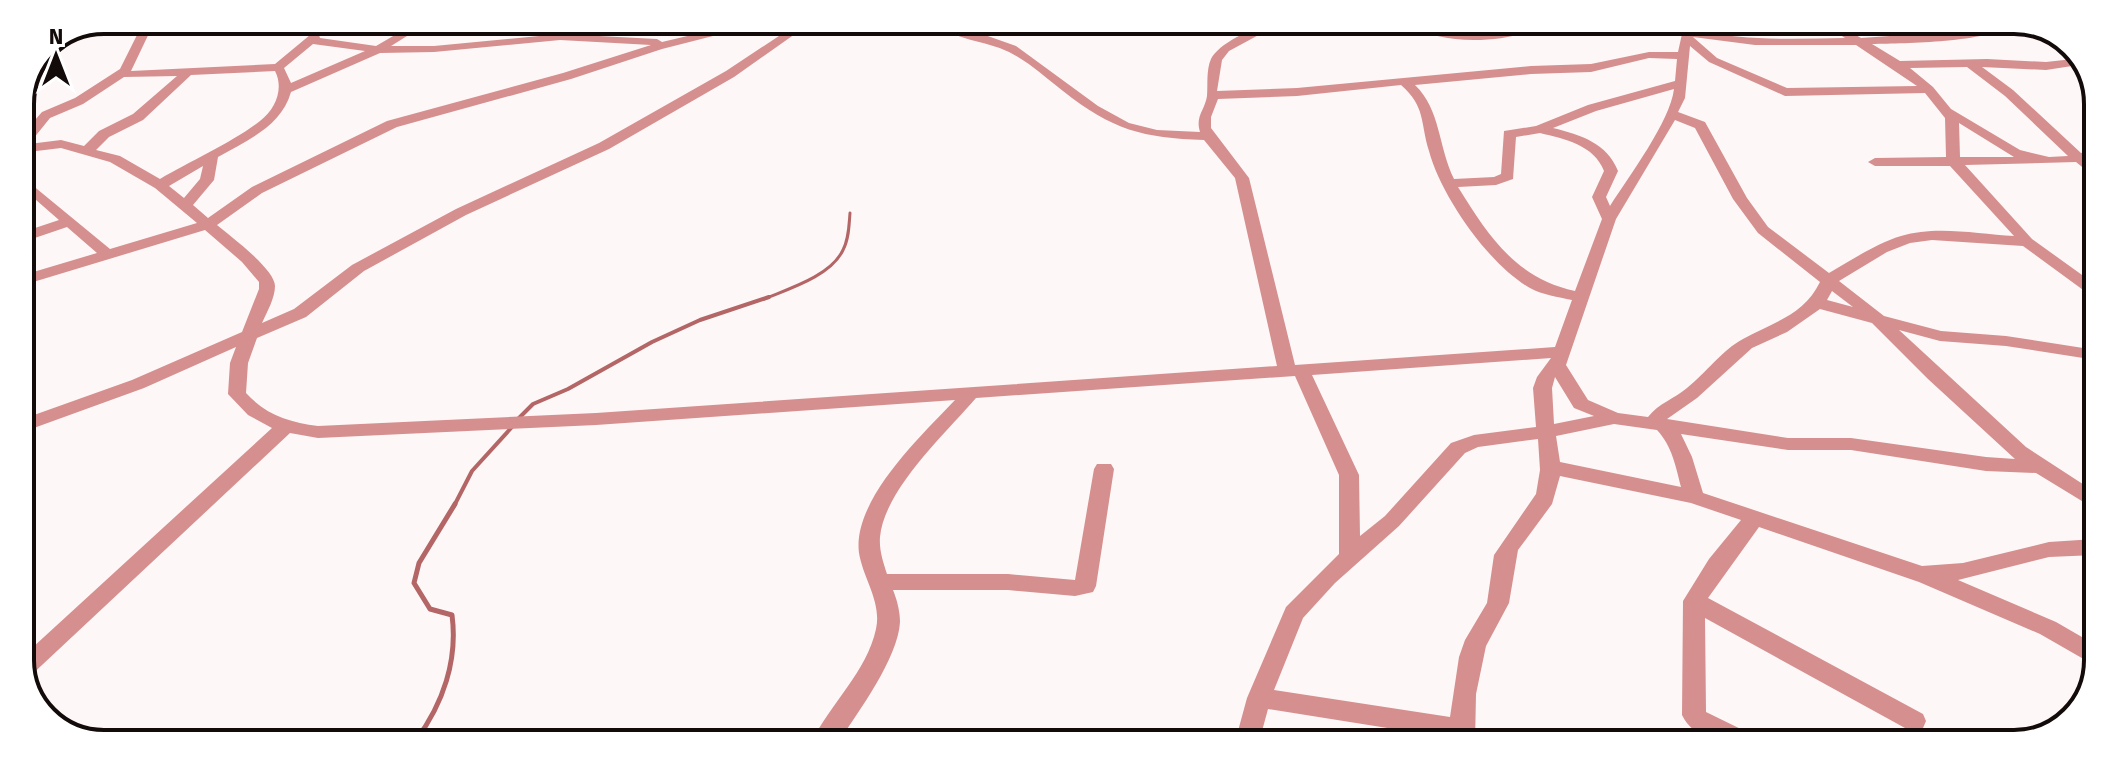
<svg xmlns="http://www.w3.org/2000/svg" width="2118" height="764" viewBox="0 0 2118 764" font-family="'Fira Sans',sans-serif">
  <rect width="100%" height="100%" fill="#fdf7f7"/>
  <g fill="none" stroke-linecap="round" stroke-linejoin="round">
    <!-- stream-far2 -->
    <path stroke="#b36665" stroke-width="3" d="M 764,299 C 788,289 831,276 843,250 C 849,239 849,225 850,213"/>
    <!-- stream-far1 -->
    <path stroke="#b36665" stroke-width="4" d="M 517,420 L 533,404 L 568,389 L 652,342 L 700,320 L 769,297
      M 454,506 L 472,471 L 512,427"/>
    <!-- stream -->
    <path stroke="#b36665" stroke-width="5" d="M 416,740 C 443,704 458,660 452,615 L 430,609 L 414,583 L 419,563 L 455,504"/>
    <!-- minor -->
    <path fill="#d58f8e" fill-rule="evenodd" d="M 145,20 L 259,20 L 254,23 L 152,27 L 131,71 L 275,64 L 310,35 L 303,20 L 314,20 L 320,38 L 376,46 L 419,21 L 431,21 L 391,46 L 434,46 L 560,34 L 657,39 L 662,42 L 751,21 L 772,21 L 662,49 L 571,79 L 397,127 L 262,193 L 217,225 C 230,236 275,269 275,286 C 275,298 267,312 262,323 L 294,309 L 352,265 L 456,209 L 599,143 L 726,71 L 800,22 L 812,22 L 734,77 L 609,149 L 466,215 L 364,271 L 306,317 L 257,338 L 248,363 L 246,393 C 266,415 289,422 318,426 L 596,413 L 1277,366 L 1235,178 L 1204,140 C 1143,138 1112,130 1063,91 C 1046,78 1029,62 1009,52 C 985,40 954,41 936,22 L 948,22 L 1016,46 L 1098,106 L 1129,123 L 1157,130 L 1200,132 C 1195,116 1205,110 1207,96 C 1208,85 1206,70 1211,59 C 1219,42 1264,22 1281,23 L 1229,51 L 1222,60 L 1217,91 L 1297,88 L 1531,66 L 1591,64 L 1649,52 L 1678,52 L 1682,34 L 1649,23 L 1684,28 L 1686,24 L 1696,24 L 1695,30 C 1744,41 1795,39 1845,38 L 1824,24 L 1837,24 L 1861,38 L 1962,31 L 2014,24 C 1986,43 1907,43 1872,44 L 1900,61 L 1987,59 L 2046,62 L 2082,58 L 2085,64 L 2046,70 L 1982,67 L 2013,90 L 2081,153 L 2097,149 L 2097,157 L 2088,159 L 2097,168 L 2097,179 L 2076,162 L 1965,165 L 2032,239 L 2096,285 L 2096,297 L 2090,295 L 2023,246 L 1932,240 L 1910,243 L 1887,252 L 1839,281 L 1884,316 L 1941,331 L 2006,336 L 2096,350 L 2096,360 L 2006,346 L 1940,341 L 1899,330 L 2026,447 L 2095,492 L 2095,509 L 2036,473 L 1986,471 L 1851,450 L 1788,450 L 1681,434 L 1692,457 L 1703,493 L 1922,566 L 1963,563 L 2049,542 L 2095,539 L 2095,555 L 2049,557 L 1958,580 L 2056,622 L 2094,644 L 2094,665 L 2040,634 L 1919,582 L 1759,527 L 1708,598 L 1923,714 L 1926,721 L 1923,728 L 1914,731 L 1905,728 L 1705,618 L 1706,712 L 1753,735 L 1757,743 C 1729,745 1696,743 1682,715 L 1683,601 L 1709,559 L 1741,520 L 1691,503 L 1560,476 L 1552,504 L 1518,550 L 1509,603 L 1486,646 L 1476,694 L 1475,743 L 1449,743 L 1450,738 L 1268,709 L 1259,742 L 1235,742 L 1247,698 L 1286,607 L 1339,554 L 1339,475 L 1295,376 L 976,398 C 946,433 884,490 880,537 C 879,550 883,562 887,574 L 1008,574 L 1075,580 L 1094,469 L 1097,464 L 1111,464 L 1114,469 L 1096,586 L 1093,592 L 1075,596 L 1008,590 L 893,590 C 897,600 900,611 900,622 C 898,658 859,711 839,741 L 812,741 C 831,703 867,671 876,629 C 882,602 863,578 859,553 C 852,500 922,435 955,400 L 596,425 L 318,438 L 290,433 L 26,680 L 20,659 L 272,428 L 248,415 L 228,394 L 230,363 L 236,347 L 144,388 L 20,433 L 20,420 L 132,380 L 242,332 L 259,289 L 259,282 L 242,262 L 205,230 L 20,286 L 20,276 L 97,253 L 67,227 L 20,243 L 20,233 L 59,220 L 20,186 L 20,175 L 110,249 L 197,223 L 155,188 L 110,162 L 61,148 L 20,153 L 20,137 L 42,112 L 75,98 L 120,69 L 141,27 L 86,27 L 98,22 ZM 1693,37 L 1755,45 L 1856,45 L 1917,86 L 1787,88 L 1717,58 ZM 560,40 L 651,45 L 563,73 L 387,121 L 252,187 L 208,218 L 193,205 L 214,180 L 218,157 C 247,140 281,127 291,92 L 380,53 L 434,52 ZM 313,44 L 365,51 L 291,83 L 284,68 ZM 1690,46 L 1709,62 L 1785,96 L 1925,93 L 1945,118 L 1946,157 L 1875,158 L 1868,162 L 1875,166 L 1950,166 L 2014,236 C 1978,234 1936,225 1901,236 C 1875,244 1852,260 1829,273 L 1768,227 L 1747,198 L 1705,122 L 1678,112 L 1685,98 ZM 1649,58 L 1677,59 L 1675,81 L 1588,105 L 1536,126 L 1504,131 L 1501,174 L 1494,177 L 1454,179 C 1438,147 1441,110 1415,85 L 1531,74 L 1591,72 ZM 1967,67 L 2005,96 L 2068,156 L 2049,157 L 2020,150 L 1951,109 L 1933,87 L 1910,68 ZM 275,71 C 284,88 276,109 260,121 C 235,141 189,162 160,179 L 120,156 L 96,150 L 109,137 L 143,120 L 191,75 ZM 177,76 L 133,114 L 99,131 L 84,146 L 61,140 L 29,144 L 50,118 L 83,104 L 124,77 ZM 1401,85 C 1426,107 1420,122 1429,151 C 1441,196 1489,265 1530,288 C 1543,295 1558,297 1572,300 L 1555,347 L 1295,365 L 1249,178 L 1211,128 L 1211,117 L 1218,99 L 1297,96 ZM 1674,89 C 1670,122 1629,176 1610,206 L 1606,197 L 1618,171 C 1607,143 1581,135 1553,128 L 1596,111 ZM 1675,120 L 1695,128 L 1733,199 L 1758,233 L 1820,282 C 1804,315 1774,322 1743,339 C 1722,350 1706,373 1687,388 C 1674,399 1659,403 1648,417 L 1618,413 L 1588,400 L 1566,365 L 1616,219 ZM 1959,123 L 2014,157 L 1960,157 ZM 1540,133 C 1565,139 1594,145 1604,171 L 1592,197 L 1602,219 L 1575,291 C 1516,278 1489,237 1458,187 L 1496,185 L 1513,179 L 1516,137 ZM 203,166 L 200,179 L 184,198 L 169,186 ZM 1832,291 L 1853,307 L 1827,300 ZM 1820,309 L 1872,323 L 1928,379 L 2015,459 L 1986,457 L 1851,438 L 1788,438 L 1667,419 L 1697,398 L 1752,348 L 1787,332 ZM 1551,358 L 1537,377 L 1533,388 L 1536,427 L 1474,435 L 1451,443 L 1385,516 L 1360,536 L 1359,475 L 1312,375 ZM 1555,377 L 1574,408 L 1594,416 L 1554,424 L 1552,388 ZM 1614,424 L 1657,430 C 1672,446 1676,467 1681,487 L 1560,462 L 1556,436 ZM 1538,439 L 1540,470 L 1536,494 L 1494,555 L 1487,603 L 1465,640 L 1459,657 L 1450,717 L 1274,690 L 1303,618 L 1335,583 L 1399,526 L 1465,453 L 1478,447 Z
      M 1409,23 C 1425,23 1437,31 1452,34 C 1485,38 1517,23 1549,23 C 1515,43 1441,48 1409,23 Z"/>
  </g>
  <!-- crop -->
  <path d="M0 0H2118V764H0ZM104 34H2014A70 70 0 0 1 2084 104V660A70 70 0 0 1 2014 730H104A70 70 0 0 1 34 660V104A70 70 0 0 1 104 34Z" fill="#fff" fill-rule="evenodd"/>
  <path fill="none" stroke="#130a0a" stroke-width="4" d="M104 34H2014A70 70 0 0 1 2084 104V660A70 70 0 0 1 2014 730H104A70 70 0 0 1 34 660V104A70 70 0 0 1 104 34Z"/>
  <!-- north arrow -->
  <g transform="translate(56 56)" stroke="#ffffff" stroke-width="6" paint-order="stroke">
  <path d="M0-6L14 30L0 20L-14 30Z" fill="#130a0a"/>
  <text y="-12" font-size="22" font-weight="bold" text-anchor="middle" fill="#130a0a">N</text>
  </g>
</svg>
